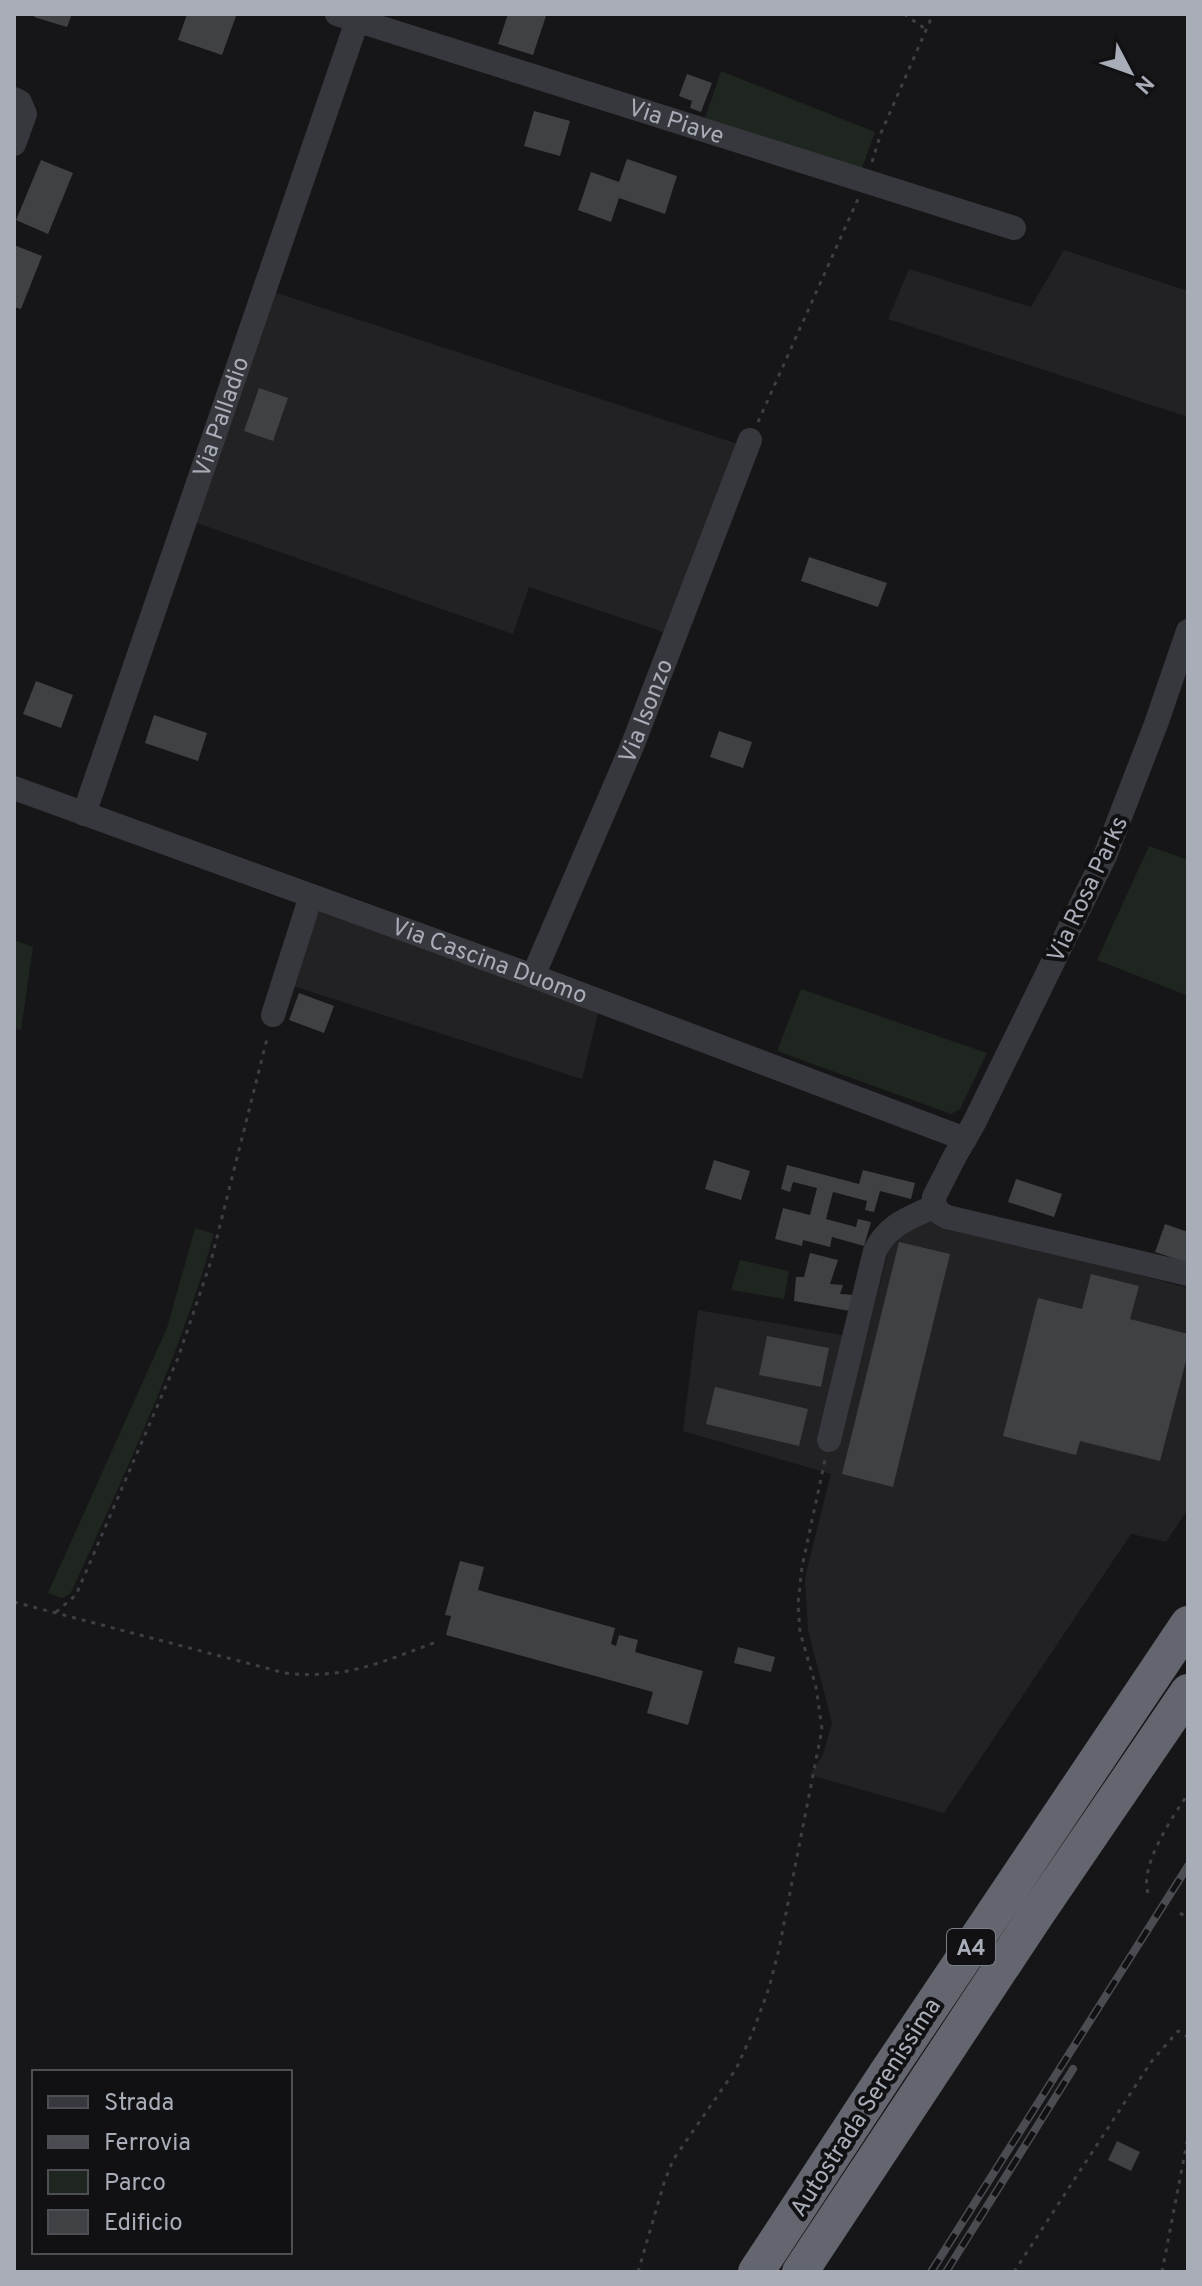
<svg xmlns="http://www.w3.org/2000/svg" width="1202" height="2286" viewBox="0 0 1202 2286" font-family="Overpass,sans-serif">
  <rect width="100%" height="100%" fill="#161618"/>
  <!-- built -->
  <path fill="#222225" d="M 1064,250 L 1188,291 L 1188,417 L 888,319 L 909,269 L 1031,307 Z
    M 274,292 L 741,445 L 669,634 L 529,587 L 513,634 L 194,522 Z
    M 315,903 L 600,1006 L 582,1079 L 290,985 Z
    M 933,1218 L 937,1222 L 1188,1288 L 1188,1509 L 1166,1542 L 1131,1534 L 944,1813 L 810,1775 L 823,1755 L 832,1723 L 808,1630 L 805,1581 L 808,1565 L 831,1474 L 683,1431 L 698,1310 L 866,1339 L 892,1237 Z"/>
  <!-- green -->
  <path fill="#1e261f" d="M 721,71 L 875,132 L 861,171 L 705,118 Z
    M 1149,846 L 1188,860 L 1188,996 L 1097,960 Z
    M 14,940 L 33,947 L 21,1030 L 14,1028 Z
    M 801,989 L 987,1053 L 960,1109 L 951,1114 L 777,1051 Z
    M 195,1228 L 214,1234 C 180,1356 126,1471 74,1586 L 70,1594 L 62,1598 L 48,1593 L 167,1328 Z
    M 740,1260 L 789,1271 L 784,1299 L 731,1290 Z"/>
  <!-- building -->
  <path fill="#404145" d="M 35,14 L 72,14 L 67,27 L 34,17 Z
    M 187,14 L 231,14 L 236,16 L 222,55 L 178,40 Z
    M 508,14 L 540,14 L 546,16 L 533,55 L 498,44 Z
    M 687,74 L 712,83 L 701,112 L 690,108 L 692,101 L 679,96 Z
    M 534,111 L 570,121 L 560,156 L 524,146 Z
    M 627,159 L 677,176 L 665,214 L 619,198 L 611,222 L 578,210 L 591,172 L 619,182 Z
    M 41,160 L 73,173 L 48,234 L 16,220 Z
    M 14,245 L 42,256 L 21,309 L 14,307 Z
    M 259,388 L 288,398 L 273,441 L 244,431 Z
    M 809,557 L 887,583 L 878,607 L 801,581 Z
    M 36,681 L 73,695 L 61,728 L 23,714 Z
    M 154,715 L 207,733 L 198,761 L 145,743 Z
    M 719,731 L 752,742 L 743,768 L 710,757 Z
    M 299,993 L 334,1006 L 324,1033 L 289,1020 Z
    M 714,1160 L 750,1171 L 741,1200 L 705,1189 Z
    M 787,1165 L 859,1184 L 863,1170 L 915,1183 L 911,1199 L 880,1191 L 874,1212 L 865,1210 L 867,1201 L 833,1192 L 826,1219 L 856,1227 L 858,1219 L 871,1222 L 864,1246 L 832,1237 L 830,1247 L 803,1240 L 802,1246 L 775,1239 L 783,1208 L 810,1215 L 817,1188 L 793,1182 L 790,1192 L 781,1189 Z
    M 1016,1179 L 1062,1194 L 1054,1217 L 1008,1202 Z
    M 1165,1224 L 1188,1232 L 1188,1263 L 1155,1252 Z
    M 899,1242 L 950,1254 L 893,1487 L 842,1474 Z
    M 810,1253 L 838,1260 L 830,1284 L 843,1285 L 840,1294 L 855,1295 L 850,1311 L 794,1301 L 796,1277 L 804,1277 Z
    M 1091,1274 L 1139,1286 L 1130,1319 L 1188,1334 L 1188,1353 L 1160,1461 L 1080,1441 L 1076,1455 L 1003,1436 L 1038,1298 L 1082,1309 Z
    M 767,1336 L 829,1348 L 821,1387 L 759,1375 Z
    M 715,1387 L 808,1409 L 799,1446 L 706,1424 Z
    M 460,1561 L 484,1567 L 478,1590 L 615,1628 L 611,1644 L 616,1646 L 619,1635 L 638,1640 L 635,1652 L 703,1671 L 688,1725 L 647,1713 L 653,1692 L 446,1635 L 451,1616 L 445,1615 Z
    M 738,1647 L 775,1657 L 771,1672 L 734,1663 Z
    M 1117,2141 L 1140,2152 L 1131,2171 L 1108,2160 Z"/>
  <g fill="none" stroke-linecap="round" stroke-linejoin="round">
    <!-- path -->
    <path stroke="#3d3f44" stroke-width="3" stroke-dasharray="4 6" stroke-linecap="butt" d="M 904,14 L 927,30
      M 872,162 L 881,133 L 933,14
      M 758,422 L 858,199
      M 14,1602 L 285,1673 C 346,1680 384,1661 439,1641
      M 56,1612 L 76,1595 L 178,1358 L 211,1261 L 268,1035
      M 1148,1893 C 1139,1866 1173,1816 1188,1794
      M 1180,1913 L 1188,1918
      M 638,2272 L 664,2183 L 673,2160 L 736,2069 L 752,2034 L 769,1988 L 779,1949 L 822,1729 L 816,1687 L 800,1632 L 798,1604 L 802,1567 L 825,1460
      M 1014,2272 L 1151,2062 L 1178,2031 L 1188,2037
      M 1162,2272 L 1188,2137"/>
    <!-- minor -->
    <g stroke="#37383d" stroke-width="24">
      <path id="s1" d="M 337,14 L 1014,228"/>
      <path d="M 14,99 L 20,102 L 25,114 L 14,144"/>
      <path d="M 1188,631 L 1156,724 L 1105,856 L 974,1123 L 955,1156 L 934,1197 L 935,1206 L 940,1213 L 947,1217 L 1188,1274"/>
      <path id="s2" d="M 14,788 L 533,976 L 965,1139"/>
      <path id="s3" d="M 84,814 L 357,21"/>
      <path id="s4" d="M 533,976 L 633,744 L 750,440"/>
      <path d="M 273,1015 L 311,896"/>
      <path d="M 829,1440 L 875,1251 C 888,1224 910,1218 935,1206"/>
    </g>
    <!-- highway -->
    <path stroke="#63666e" stroke-width="36" d="M 756,2272 L 886,2074 L 1188,1624
      M 800,2272 L 1036,1915 L 1188,1692"/>
    <!-- rail casing -->
    <g stroke="#4a4c52" stroke-width="8">
      <path id="rail" d="M 931,2272 L 1188,1866
        M 946,2272 L 1073,2069"/>
    </g>
    <!-- rail -->
    <use href="#rail" stroke="#111113" stroke-width="5" stroke-dasharray="15" stroke-linecap="butt"/>
  </g>
  <g text-anchor="middle" stroke-width="8" stroke-linejoin="round" paint-order="stroke">
    <!-- shield labels -->
    <rect fill="#111113" stroke="#7b7e86" stroke-width="2" x="947" y="1929" width="48" height="36" rx="6"/>
    <g font-size="22" font-weight="bold" fill="#a8adb8">
      <text x="971" y="1955">A4</text>
    </g>
    <!-- street labels -->
    <g font-size="24" fill="#a8adb8" stroke="#111113">
      <text dy="8" stroke="none"><textPath href="#s1" startOffset="356">Via Piave</textPath></text>
      <text dy="8" stroke="none"><textPath href="#s3" startOffset="420">Via Palladio</textPath></text>
      <text dy="8" stroke="none"><textPath href="#s4" startOffset="288">Via Isonzo</textPath></text>
      <text transform="translate(1087 889) rotate(-65)" y="8">Via Rosa Parks</text>
      <text dy="8" stroke="none"><textPath href="#s2" startOffset="506">Via Cascina Duomo</textPath></text>
      <text transform="translate(865 2107) rotate(-57)" y="8">Autostrada Serenissima</text>
    </g>
  </g>
  <!-- border -->
  <rect width="1202" height="2286" fill="none" stroke="#a8adb8" stroke-width="32"/>
  <!-- legend -->
  <rect x="32" y="2070" width="260" height="184" fill="#111113" stroke="#4d4f55" stroke-width="2"/>
  <rect x="48" y="2096" width="40" height="12" fill="#37383d" stroke="#4d4f55" stroke-width="2"/>
  <text x="104" y="2110" font-size="24" fill="#a8adb8">Strada</text>
  <rect x="48" y="2136" width="40" height="12" fill="#4a4c52" stroke="#4d4f55" stroke-width="2"/>
  <text x="104" y="2150" font-size="24" fill="#a8adb8">Ferrovia</text>
  <rect x="48" y="2170" width="40" height="24" fill="#1e261f" stroke="#4d4f55" stroke-width="2"/>
  <text x="104" y="2190" font-size="24" fill="#a8adb8">Parco</text>
  <rect x="48" y="2210" width="40" height="24" fill="#404145" stroke="#4d4f55" stroke-width="2"/>
  <text x="104" y="2230" font-size="24" fill="#a8adb8">Edificio</text>
  <!-- north arrow -->
  <g transform="translate(1130 72) rotate(131)" stroke="#111113" stroke-width="6" paint-order="stroke">
  <path d="M0-6L14 30L0 20L-14 30Z" fill="#a8adb8"/>
  <text y="-12" font-size="22" font-weight="bold" text-anchor="middle" fill="#a8adb8">N</text>
  </g>
</svg>
